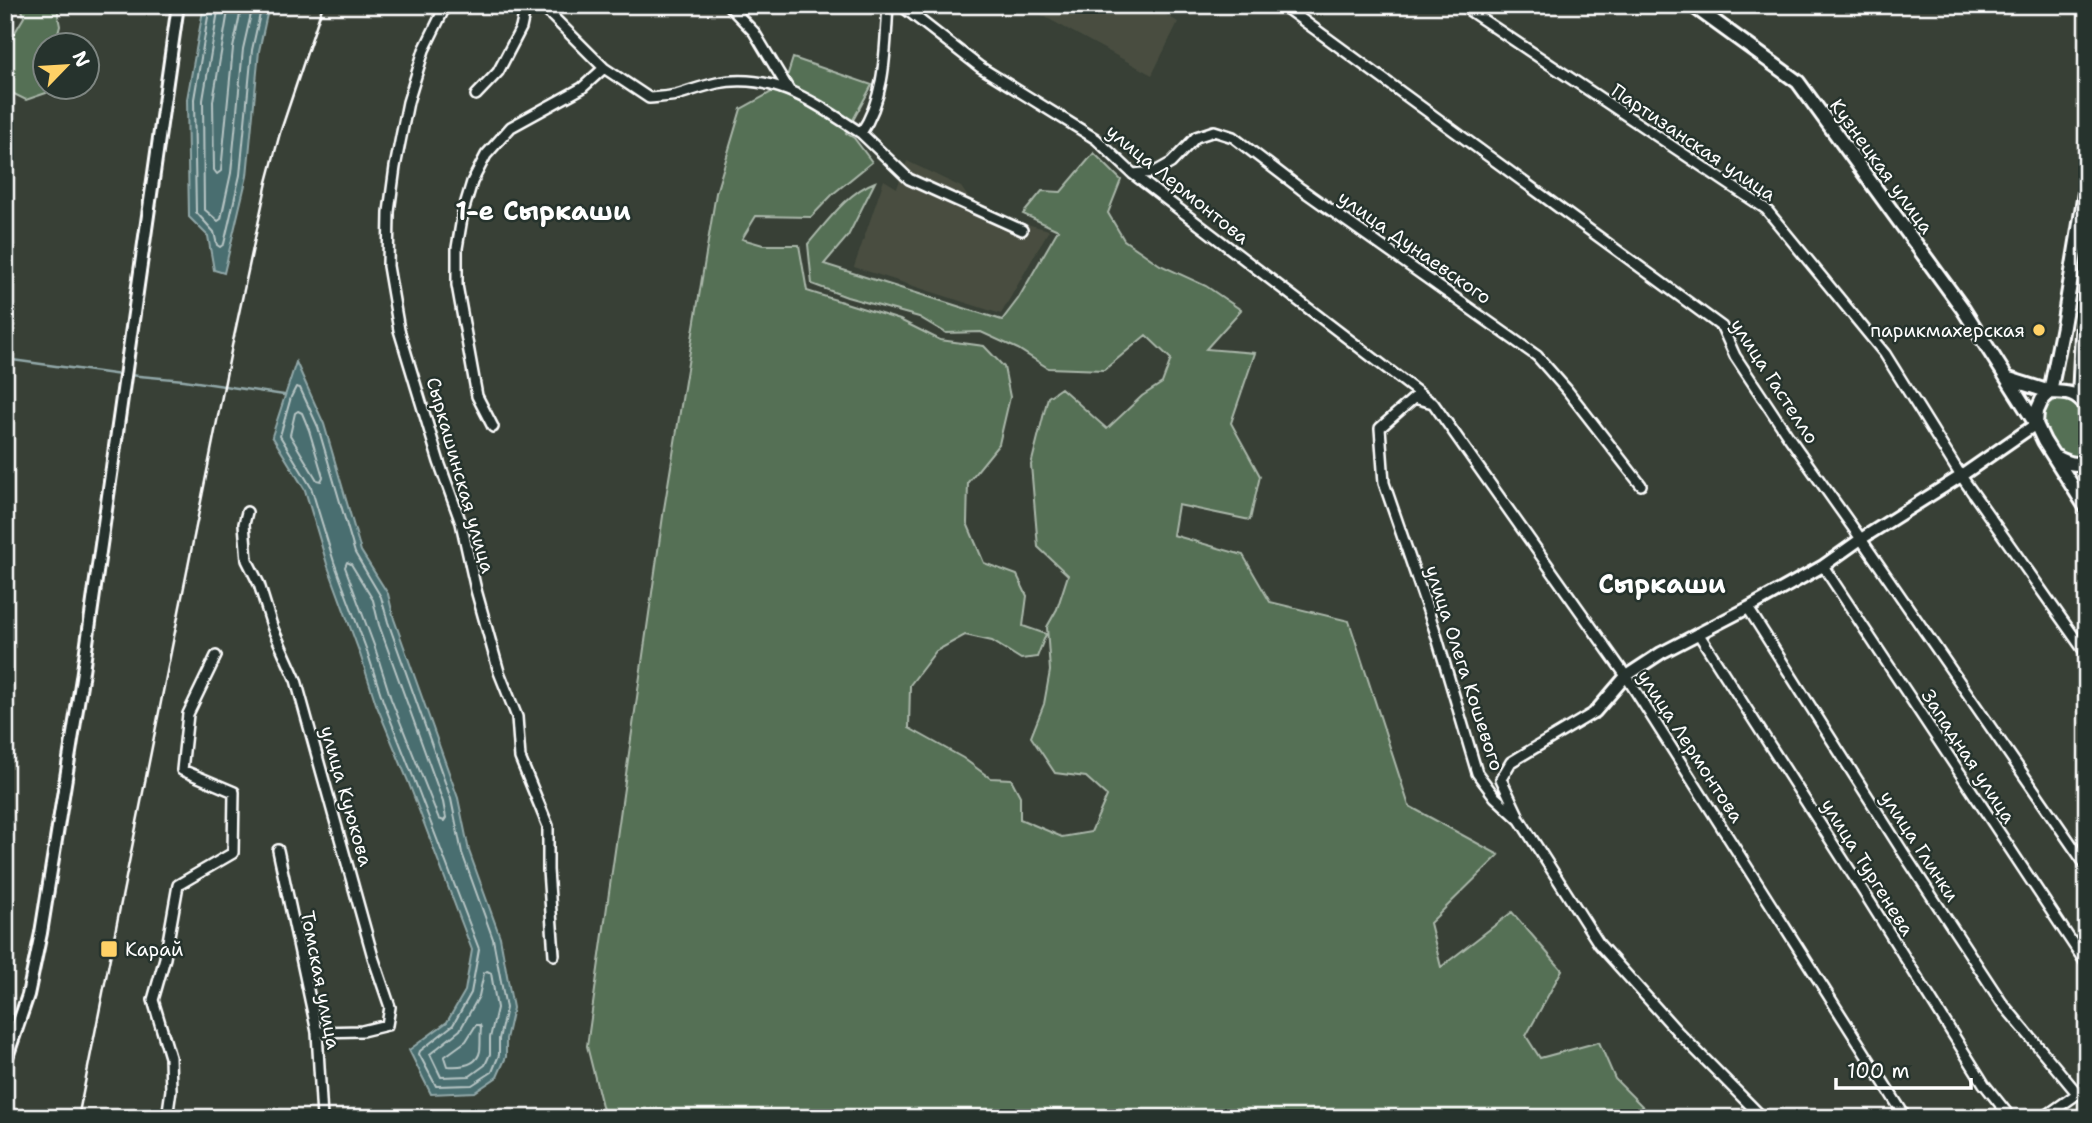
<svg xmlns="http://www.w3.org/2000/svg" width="2092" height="1123" viewBox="0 0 2092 1123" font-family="'Shantell Sans',sans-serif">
  <rect width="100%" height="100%" fill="#384036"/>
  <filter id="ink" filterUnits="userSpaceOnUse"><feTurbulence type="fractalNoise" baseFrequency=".0143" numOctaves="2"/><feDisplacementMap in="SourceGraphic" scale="14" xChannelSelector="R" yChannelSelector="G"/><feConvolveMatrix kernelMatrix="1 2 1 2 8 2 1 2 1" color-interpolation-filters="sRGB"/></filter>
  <g filter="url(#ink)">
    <!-- built -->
    <path fill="#484d40" d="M 1039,5 L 1149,5 L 1178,22 L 1152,75 L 1036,12 Z
      M 907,161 L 961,187 L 978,211 L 1049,230 L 1001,314 L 854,267 L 884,180 L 897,188 Z"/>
    <!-- green -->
    <path fill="#556f55" stroke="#aab7aa" stroke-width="2" d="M 21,5 L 58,5 L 58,16 L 60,26 L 55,45 L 46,46 L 46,88 L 53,88 L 46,93 L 26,100 L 12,93 L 5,75 L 5,49 L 24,17 Z
      M 793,58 L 872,85 L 846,133 L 854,138 L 872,162 L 834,193 L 811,217 L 756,216 L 742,239 L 763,245 L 799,245 L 807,291 L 900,320 L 940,340 L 984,346 L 1004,367 L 1010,397 L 999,444 L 968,482 L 967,523 L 984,563 L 1017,575 L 1027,596 L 1023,626 L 1046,634 L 1037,657 L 1021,659 L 992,641 L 965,635 L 936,651 L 910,685 L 909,728 L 963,758 L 990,778 L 1011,779 L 1020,796 L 1020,819 L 1062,837 L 1091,832 L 1107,796 L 1086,777 L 1055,773 L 1031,737 L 1044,704 L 1050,671 L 1047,627 L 1057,609 L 1068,575 L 1038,547 L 1031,465 L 1048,397 L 1061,388 L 1107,429 L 1142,396 L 1162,383 L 1171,359 L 1146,335 L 1104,370 L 1048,368 L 1018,349 L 981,332 L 946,333 L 919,317 L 847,297 L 812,284 L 808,244 C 827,222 848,192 875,182 L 848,236 L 824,264 L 1002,320 L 1018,299 L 1058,230 L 1023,214 L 1042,191 L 1061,192 L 1094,153 L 1121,180 L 1108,213 L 1124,240 L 1160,265 L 1206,286 L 1241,310 L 1206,349 L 1255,353 L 1231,423 L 1260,476 L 1250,520 L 1178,505 L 1173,535 L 1243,555 L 1270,602 L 1349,621 L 1409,806 L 1499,855 L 1430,923 L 1441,967 L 1512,912 L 1562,970 L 1526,1036 L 1540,1058 L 1599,1042 L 1615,1079 L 1647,1111 L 1675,1118 L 605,1118 L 587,1046 L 664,509 L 716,193 L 741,109 L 777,89 L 782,92 Z
      M 2060,399 L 2072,402 L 2087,418 L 2087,454 C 2061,469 2036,428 2046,406 L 2055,400 Z"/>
    <!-- water -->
    <path fill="#4a6e6f" stroke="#92a8a9" stroke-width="2" d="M 204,5 L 269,5 L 259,51 L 247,176 L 224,273 L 214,270 L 208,236 L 189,217 L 187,99 Z
      M 296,362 L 324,424 L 361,551 L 388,594 L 394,619 L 458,798 L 469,851 L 500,937 L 513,1008 L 506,1039 L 506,1057 L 497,1077 L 475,1092 L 431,1094 L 409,1050 L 447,1022 L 465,991 L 472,950 L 408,781 L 376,704 L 360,654 L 327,564 L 305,490 L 272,436 Z"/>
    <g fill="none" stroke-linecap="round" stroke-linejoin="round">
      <!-- shore -->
      <path stroke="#b7c5c5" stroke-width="2" d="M 210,5 L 194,99 L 196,212 L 214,232 L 217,245 L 220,247 L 224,244 L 240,175 L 252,50 L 262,5
        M 219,5 L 203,100 L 204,209 L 218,221 L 221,219 L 231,173 L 243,49 L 253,5
        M 229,5 L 213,101 L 214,170 L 217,174 L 221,171 L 233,48 L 242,5
        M 296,387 L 300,388 L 318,427 L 355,553 L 381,597 L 388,622 L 451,799 L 462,853 L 493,939 L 506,1008 L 499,1039 L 499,1055 L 492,1072 L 472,1085 L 436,1086 L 419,1054 L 420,1051 L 453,1025 L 471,993 L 479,949 L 414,779 L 383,701 L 367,651 L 334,562 L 311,487 L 280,436 L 291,397 Z
        M 298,411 L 302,413 L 309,430 L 323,477 L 321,481 L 317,480 L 290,435 L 295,413 Z
        M 347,562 L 351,564 L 373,600 L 379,625 L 443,802 L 446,818 L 444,821 L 439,819 L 391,699 L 375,648 L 345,567 Z
        M 487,971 L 491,973 L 497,1008 L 490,1038 L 490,1054 L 485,1065 L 470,1076 L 441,1077 L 430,1054 L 460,1030 L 479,996 L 484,973 Z
        M 476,1025 L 480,1025 L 481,1028 C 480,1036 481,1044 480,1051 C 477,1067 459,1067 447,1066 L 444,1057 L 466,1041 Z"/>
      <!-- stream -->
      <path stroke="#92a8a9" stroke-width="2.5" d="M 5,359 L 121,375
        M 128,375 L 184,380 L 284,395"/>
      <!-- minor casing -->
      <g stroke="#fff" stroke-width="14">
        <path id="minor" d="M 446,5 L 424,50 L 408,102 L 395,167 L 389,212 L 388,266 L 399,330 L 439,462 L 461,523 L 476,590 L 499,672 L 517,717 L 520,758 L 548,826 L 548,870 L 554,955
          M 541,5 L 604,68 L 649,98 C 658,97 667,97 676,95 C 690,91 703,86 717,83 C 774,72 815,103 861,133 C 886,96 885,49 888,5
          M 728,5 L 754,32 L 789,90
          M 893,5 L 903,7 L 980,67 L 1096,139 L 1133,174 L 1428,400
          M 1282,5 L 1722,327 L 1735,356 L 1788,436 L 1861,539 L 2087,867
          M 1461,5 L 1766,209 L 1885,354 L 1961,476 L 2087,655
          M 476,95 L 498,72 L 521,28 L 526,5
          M 861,133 L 909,179 L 1022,230
          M 1133,174 L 1155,172 L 1171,163 L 1196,137 L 1214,131 L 1233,137 L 1301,189 L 1537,356 L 1567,390 L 1641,485
          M 493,427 L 477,396 L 457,285 L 457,248 L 463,212 L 472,182 L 486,155 L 511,127 L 582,88 L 604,68
          M 247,512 L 244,524 L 247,560 L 259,584 L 273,629 L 296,680 L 373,957 L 390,1007 L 387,1025 L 362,1031 L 317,1032
          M 1823,566 L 2087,965
          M 1748,608 L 1908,860 L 2002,1003 L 2077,1093
          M 1698,633 L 1865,894 L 1984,1084 L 2011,1118
          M 1518,815 L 1501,779 L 1511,762 L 1595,712
          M 278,850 L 317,1032 L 322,1118
          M 167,1118 L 171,1090 L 170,1057 L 153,1000 L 165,958 L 178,885 L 233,853 L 234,792 L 182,770 L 188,714 L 216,656
          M 1763,1118 L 1677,1031 L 1599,944 L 1520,820 L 1495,797 L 1477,773 L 1435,631 L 1384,483 L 1380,428 L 1414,398 L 1433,403 L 1626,676 L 1906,1118
          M 2043,1118 L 2087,1087"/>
      </g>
      <!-- tertiary casing -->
      <g stroke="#fff" stroke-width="16">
        <path id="tertiary" d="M 1595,712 L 1626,676 L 1661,653 L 1748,608 L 1823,566 L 1861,539 L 1961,476 L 2036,424
          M 5,1063 L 28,995 L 41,933 L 82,678 L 178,5"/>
      </g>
      <!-- secondary casing -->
      <g stroke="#fff" stroke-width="18">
        <path id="secondary" d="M 1692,5 L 1798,82 L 1963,309 L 2036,424
          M 2009,379 L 2050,392 L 2063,326 L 2087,181
          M 2079,398 L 2082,334 L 2087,298
          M 2087,407 C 2076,393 2068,392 2050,392 L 2042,400 L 2037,411 L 2036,424 L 2044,441 L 2087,509
          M 2056,457 C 2066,462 2075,467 2087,462"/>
      </g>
      <!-- minor -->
      <use href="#minor" stroke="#26332d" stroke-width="9"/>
      <!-- tertiary -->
      <use href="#tertiary" stroke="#26332d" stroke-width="10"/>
      <!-- secondary -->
      <use href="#secondary" stroke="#26332d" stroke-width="12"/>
      <!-- rail -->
      <path stroke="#fff" stroke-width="2.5" d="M 78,1118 L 232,346 L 267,182 L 280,133 L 323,5"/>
    </g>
  </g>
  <!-- markers -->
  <g fill="#ffd166" stroke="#26332d" stroke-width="2.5">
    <circle cx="2039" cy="330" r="7"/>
    <rect x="100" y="940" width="18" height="18" rx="3.5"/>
  </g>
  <g text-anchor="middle" stroke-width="5" stroke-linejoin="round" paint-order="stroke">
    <!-- street labels -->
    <g font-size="19" fill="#fff" stroke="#26332d">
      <text transform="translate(1694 142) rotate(34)" y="7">Партизанская улица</text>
      <text transform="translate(1882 166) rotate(54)" y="7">Кузнецкая улица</text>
      <text transform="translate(1178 184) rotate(39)" y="7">улица Лермонтова</text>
      <text transform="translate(1415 247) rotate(35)" y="7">улица Дунаевского</text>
      <text transform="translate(1775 381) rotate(57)" y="7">улица Гастелло</text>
      <text transform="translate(461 475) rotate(74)" y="7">Сыркашинская улица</text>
      <text transform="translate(1465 668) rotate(72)" y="7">улица Олега Кошевого</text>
      <text transform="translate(1691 746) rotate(57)" y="7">улица Лермонтова</text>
      <text transform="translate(1969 756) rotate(57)" y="7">Западная улица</text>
      <text transform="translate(347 796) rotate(74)" y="7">улица Куюкова</text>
      <text transform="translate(1920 846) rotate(57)" y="7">улица Глинки</text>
      <text transform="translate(1868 867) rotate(58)" y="7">улица Тургенева</text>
      <text transform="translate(321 980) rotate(79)" y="7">Томская улица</text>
    </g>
    <!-- poi labels -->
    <g font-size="19" fill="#fff" stroke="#26332d" text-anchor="end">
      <text x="2025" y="337">парикмахерская</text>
      <text x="125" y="956" text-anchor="start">Карай</text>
    </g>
    <!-- district labels -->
    <g font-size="26" font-weight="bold" fill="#fff" stroke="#26332d">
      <text x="543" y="220">1-е Сыркаши</text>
      <text x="1662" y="593">Сыркаши</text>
    </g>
  </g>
  <!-- margin -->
  <rect width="2092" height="1123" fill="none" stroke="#26332d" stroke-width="28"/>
  <rect x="14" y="14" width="2064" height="1095" fill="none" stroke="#fff" stroke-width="2.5" filter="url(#ink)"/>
  <!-- north arrow -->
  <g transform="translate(66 66) rotate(65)"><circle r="33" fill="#26332d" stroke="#7d8581" stroke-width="2"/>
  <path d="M0-5L12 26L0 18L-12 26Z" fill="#ffd166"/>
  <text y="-10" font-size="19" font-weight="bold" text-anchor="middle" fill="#ffffff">N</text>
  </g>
  <!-- scale -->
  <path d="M1836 1078v10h135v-10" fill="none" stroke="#ffffff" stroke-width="3.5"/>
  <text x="1847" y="1078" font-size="21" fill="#ffffff" stroke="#26332d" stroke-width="5" paint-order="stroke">100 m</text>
</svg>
